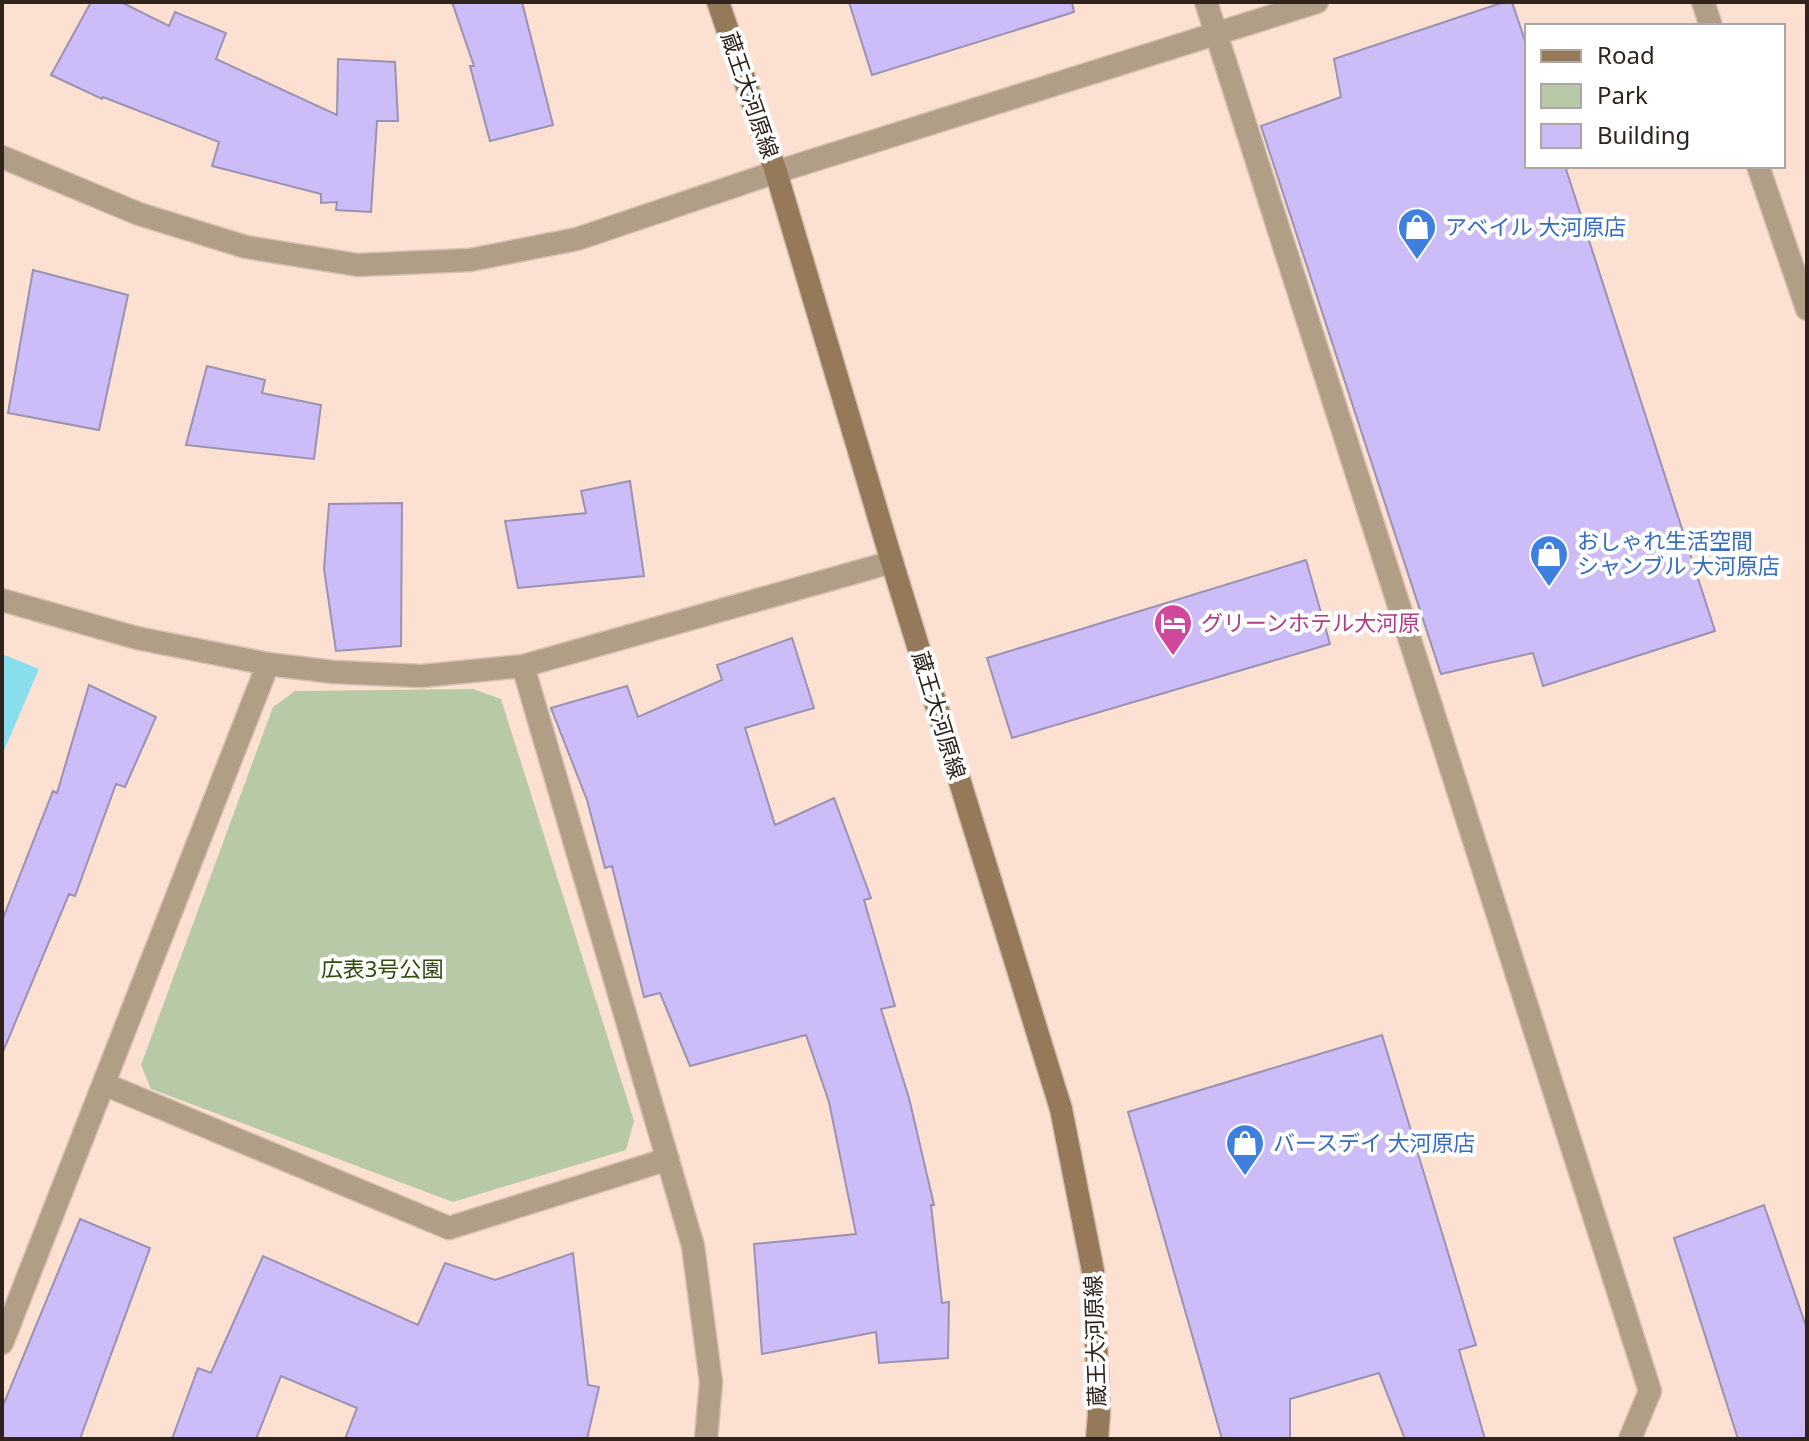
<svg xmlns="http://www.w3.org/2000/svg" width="1809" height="1441" viewBox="0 0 1809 1441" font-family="'Noto Sans','Noto Sans JP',sans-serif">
  <rect width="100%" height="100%" fill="#fce1d2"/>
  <!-- green -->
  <path fill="#b7c9a7" d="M 473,689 L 501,699 L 634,1121 L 626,1150 L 453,1202 L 151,1089 L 141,1065 L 273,707 L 295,691 Z"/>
  <!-- water -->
  <path fill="#89deee" d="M 2,654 L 39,669 L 2,755 Z"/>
  <!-- building -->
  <path fill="#ccbcf8" stroke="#9a92b0" stroke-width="2" d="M 91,2 L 121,2 L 169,26 L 175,12 L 226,33 L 216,59 L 337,115 L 338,59 L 395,62 L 398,121 L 377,121 L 371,212 L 336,210 L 337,202 L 321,203 L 321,194 L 212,166 L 219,142 L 103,97 L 102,99 L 51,75 Z
    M 452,2 L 522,2 L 553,125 L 490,141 L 470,66 L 474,66 Z
    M 849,2 L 1072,2 L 1074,12 L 872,75 Z
    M 1504,2 L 1512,2 L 1527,47 L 1527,166 L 1565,166 L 1715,631 L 1543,686 L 1533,653 L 1441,674 L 1261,126 L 1341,97 L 1334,59 Z
    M 33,270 L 128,295 L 99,430 L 8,413 Z
    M 207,366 L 265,380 L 262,393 L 321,405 L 314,459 L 186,445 Z
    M 630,481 L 644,576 L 518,588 L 505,521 L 586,513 L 581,491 Z
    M 402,503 L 401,646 L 336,651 L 324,569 L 329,504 Z
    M 1306,560 L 1330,644 L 1012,738 L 987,658 Z
    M 792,638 L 814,708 L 745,728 L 775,825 L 834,798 L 871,898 L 864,900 L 895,1006 L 881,1009 L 909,1098 L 934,1205 L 931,1205 L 942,1303 L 949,1302 L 948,1358 L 879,1363 L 876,1332 L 762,1354 L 754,1244 L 856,1234 L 829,1102 L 806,1035 L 690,1066 L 660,993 L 644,997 L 612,866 L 605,868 L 587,800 L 551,708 L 627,686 L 638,717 L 722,680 L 717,665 Z
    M 89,685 L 156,717 L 125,787 L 116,784 L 75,896 L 69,894 L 2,1054 L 2,921 L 53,791 L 57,793 Z
    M 1382,1035 L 1476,1345 L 1459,1350 L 1485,1439 L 1405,1439 L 1379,1373 L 1290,1399 L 1290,1439 L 1222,1439 L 1128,1112 Z
    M 1764,1205 L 1807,1329 L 1807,1439 L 1738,1439 L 1674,1238 Z
    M 80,1219 L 150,1248 L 80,1439 L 2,1439 L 2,1408 Z
    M 573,1253 L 588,1385 L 599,1387 L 587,1439 L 345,1439 L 357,1408 L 281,1376 L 256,1439 L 172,1439 L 198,1368 L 211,1373 L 263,1256 L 418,1325 L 445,1263 L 495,1280 Z"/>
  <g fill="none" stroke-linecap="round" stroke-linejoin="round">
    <!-- minor casing -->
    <g stroke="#d7bfb1" stroke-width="25">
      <path id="minor" d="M 1206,2 L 1650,1391 L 1630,1439
        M 1703,2 L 1711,26
        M 1758,166 L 1807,309
        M 2,600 L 137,638 L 268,664 L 333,672 L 422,676 L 523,666 L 892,562
        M 523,666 L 693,1246 L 711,1382 L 706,1439
        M 104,1084 L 449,1228 L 668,1159
        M 2,1343 L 268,664"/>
    </g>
    <!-- tertiary casing -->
    <g stroke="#d7bfb1" stroke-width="25">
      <path id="tertiary" d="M 2,157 L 139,214 L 246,247 L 358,265 L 470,260 L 577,239 L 776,172 L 1317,2"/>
    </g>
    <!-- secondary casing -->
    <g stroke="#d7bfb1" stroke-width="25">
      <path id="secondary" d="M 718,2 L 776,172 L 892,562 L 1061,1109 L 1093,1271 L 1099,1414 L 1097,1439"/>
    </g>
    <!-- minor -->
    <use href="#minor" stroke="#b09e87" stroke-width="22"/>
    <!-- tertiary -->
    <use href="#tertiary" stroke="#b09e87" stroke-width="22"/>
    <!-- secondary -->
    <use href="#secondary" stroke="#947a58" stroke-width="22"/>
  </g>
  <!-- icons -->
  <defs>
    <g id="shop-pin" transform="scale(2)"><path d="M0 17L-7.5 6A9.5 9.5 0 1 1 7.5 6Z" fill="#3f7fe0" stroke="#fff"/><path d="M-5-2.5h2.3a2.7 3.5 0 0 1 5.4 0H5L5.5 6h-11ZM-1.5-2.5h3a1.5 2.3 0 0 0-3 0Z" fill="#fff"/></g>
    <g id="hotel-pin" transform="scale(2)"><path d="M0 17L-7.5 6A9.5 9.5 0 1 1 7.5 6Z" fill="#d1479c" stroke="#fff"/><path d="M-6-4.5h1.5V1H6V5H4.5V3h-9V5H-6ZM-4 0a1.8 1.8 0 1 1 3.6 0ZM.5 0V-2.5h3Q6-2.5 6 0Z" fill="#fff"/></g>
  </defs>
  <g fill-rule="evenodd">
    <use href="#shop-pin" x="1417" y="227"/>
    <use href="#shop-pin" x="1549" y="554"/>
    <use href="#hotel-pin" x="1173" y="623"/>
    <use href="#shop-pin" x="1245" y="1143"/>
  </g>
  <g text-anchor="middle" stroke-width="8" stroke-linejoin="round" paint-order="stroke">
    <!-- street labels -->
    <g font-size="22" fill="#2f231c" stroke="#fff">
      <text transform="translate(750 95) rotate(71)" y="8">蔵王大河原線</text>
      <text transform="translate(939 715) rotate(73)" y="8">蔵王大河原線</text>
      <text transform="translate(1095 1341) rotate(-92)" y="8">蔵王大河原線</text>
    </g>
    <!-- shop labels -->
    <g font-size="22" fill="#366cbe" stroke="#fff" text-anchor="start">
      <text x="1445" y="235">アベイル 大河原店</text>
      <text x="1577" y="549">おしゃれ生活空間<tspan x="1577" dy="25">シャンブル 大河原店</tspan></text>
      <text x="1273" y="1151">バースデイ 大河原店</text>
    </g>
    <!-- hotel labels -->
    <g font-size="22" fill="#b23c85" stroke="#fff" text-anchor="start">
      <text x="1201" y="631">グリーンホテル大河原</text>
    </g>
    <!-- park labels -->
    <g font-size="22" fill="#314b0d" stroke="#fff">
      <text x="382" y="977">広表3号公園</text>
    </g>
  </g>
  <!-- border -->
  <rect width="1809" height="1441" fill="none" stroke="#2f231c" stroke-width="8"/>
  <!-- legend -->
  <rect x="1525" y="24" width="260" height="144" fill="#ffffff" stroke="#aca7a4" stroke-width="2"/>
  <rect x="1541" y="50" width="40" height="12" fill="#947a58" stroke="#aca7a4" stroke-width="2"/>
  <text x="1597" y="64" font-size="24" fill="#2f231c">Road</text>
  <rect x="1541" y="84" width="40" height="24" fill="#b7c9a7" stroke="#aca7a4" stroke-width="2"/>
  <text x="1597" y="104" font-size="24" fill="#2f231c">Park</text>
  <rect x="1541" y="124" width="40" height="24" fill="#ccbcf8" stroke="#aca7a4" stroke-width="2"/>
  <text x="1597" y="144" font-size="24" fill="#2f231c">Building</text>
</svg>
